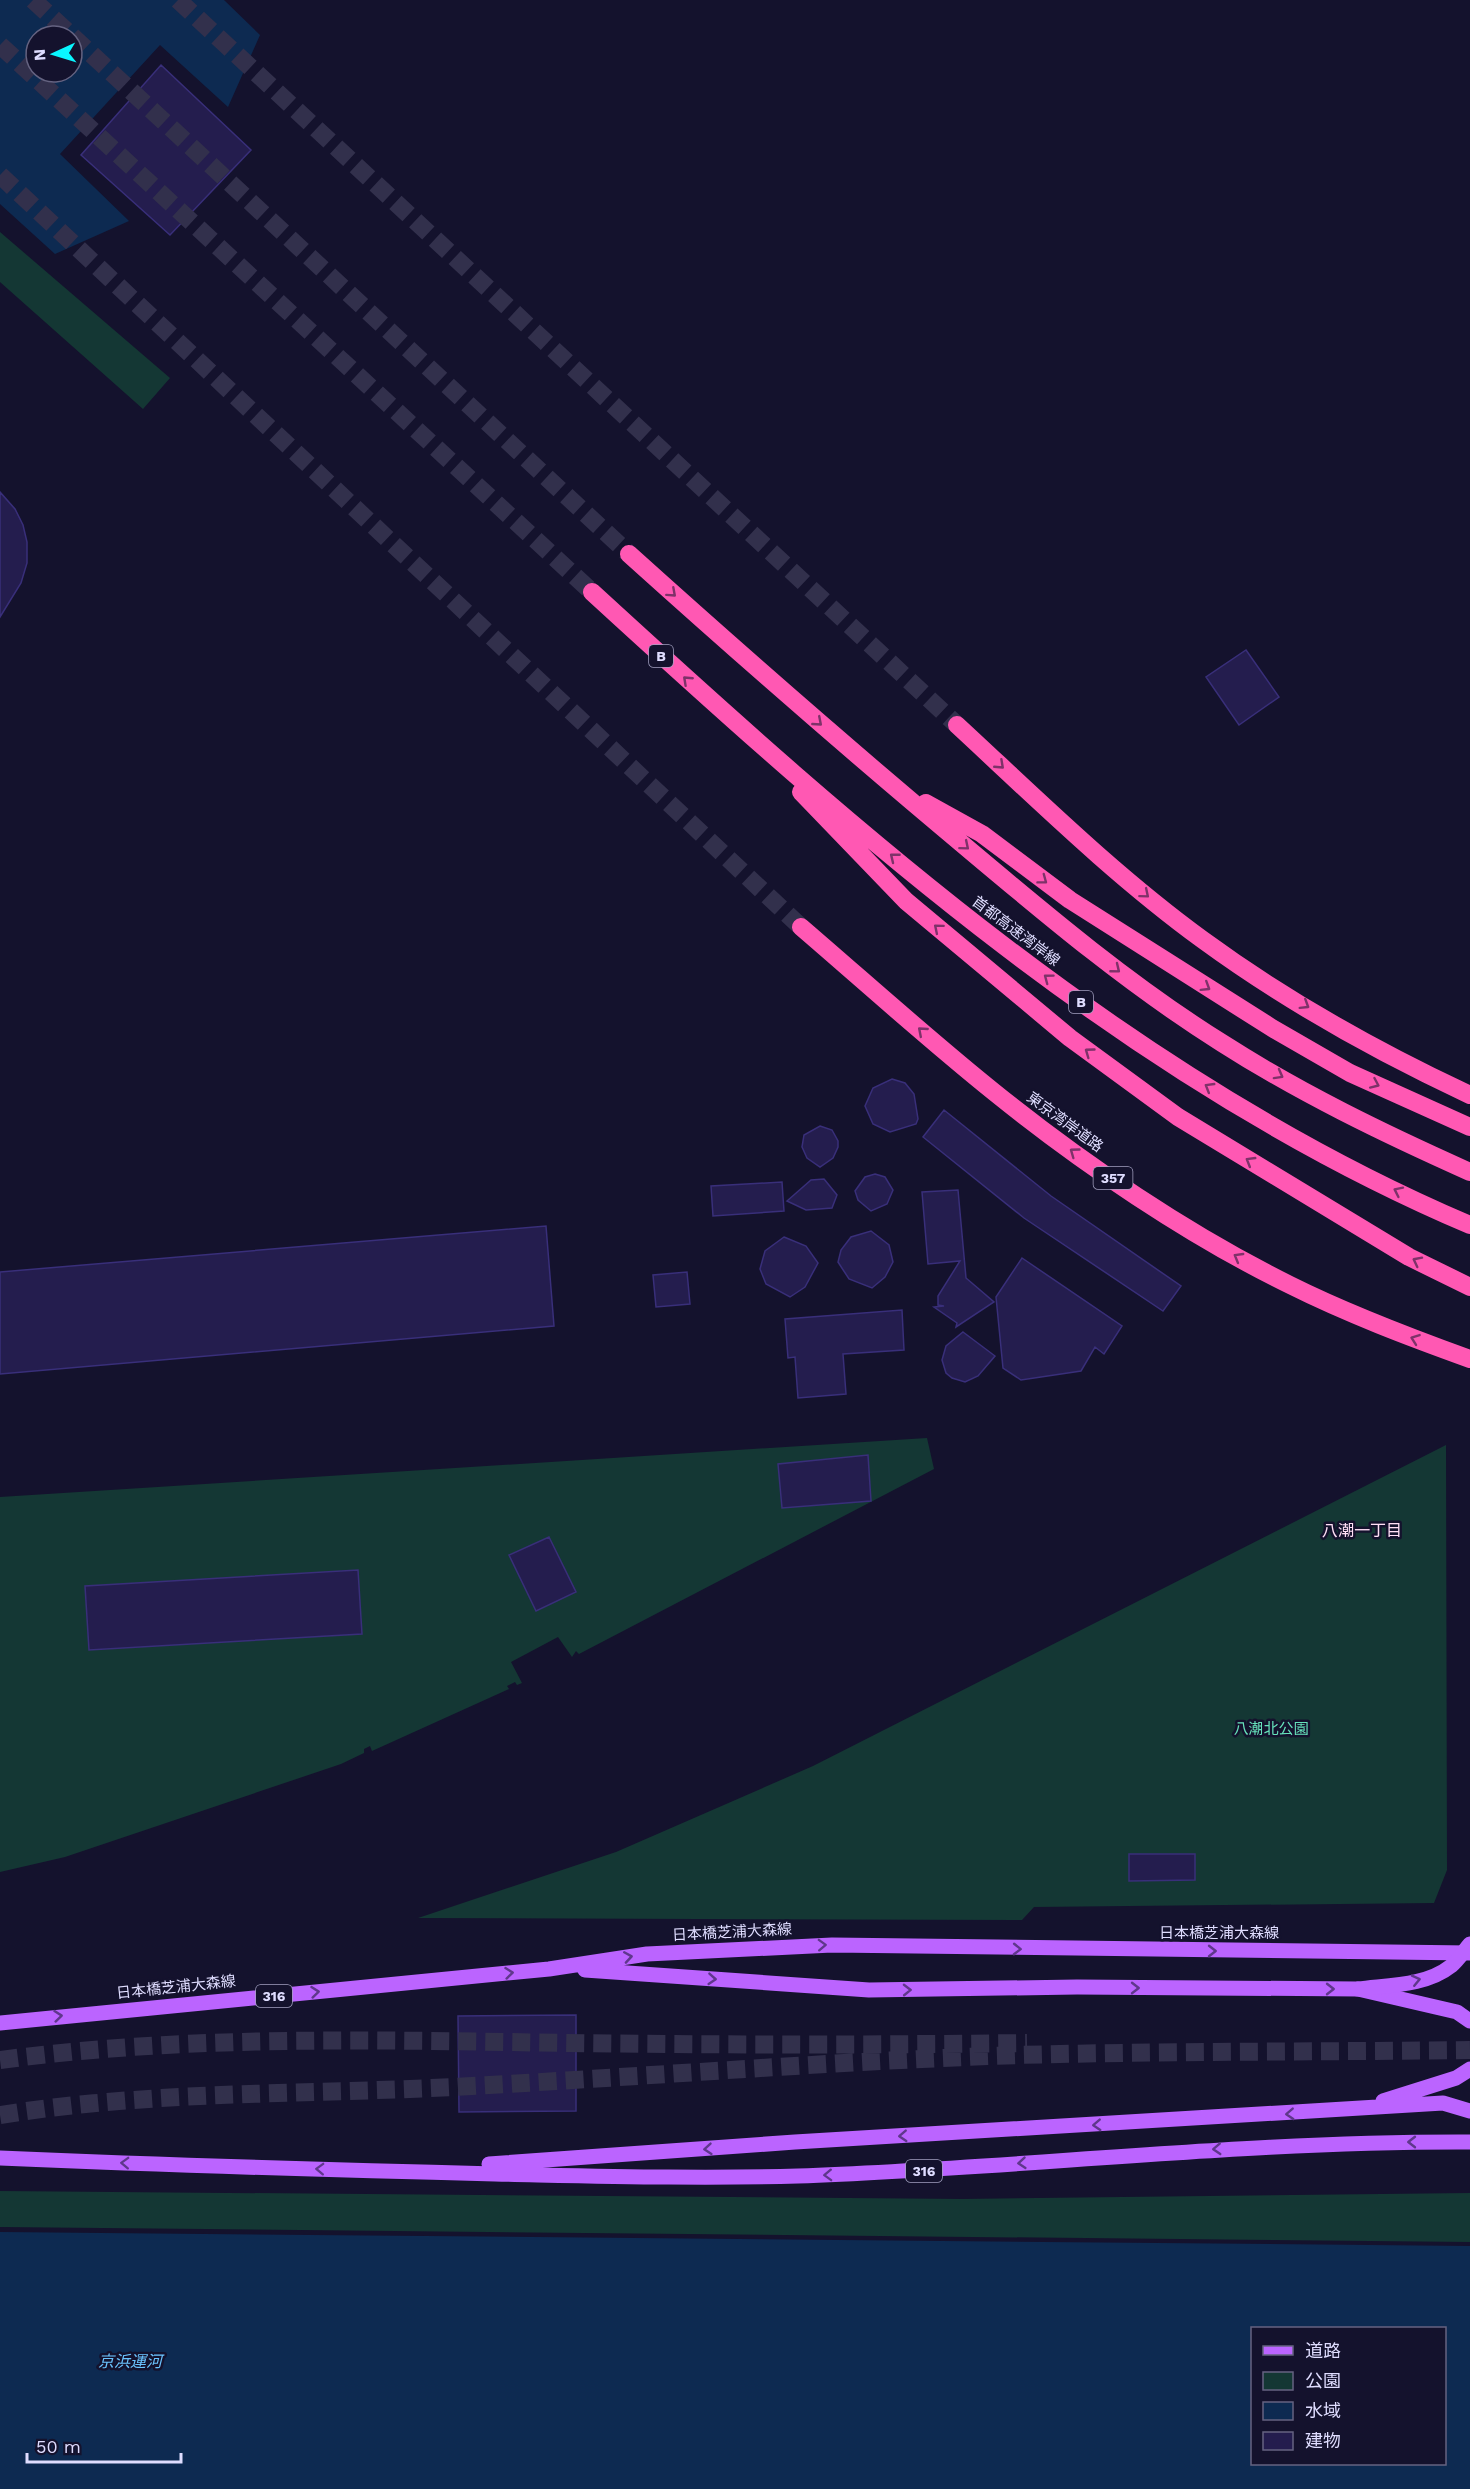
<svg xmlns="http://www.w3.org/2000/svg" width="1470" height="2489" viewBox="0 0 1470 2489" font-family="'Work Sans','Noto Sans JP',sans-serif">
  <rect width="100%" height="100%" fill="#14122d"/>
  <!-- green -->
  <path fill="#143734" d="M 0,232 L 170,378 L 143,409 L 0,282 Z
    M 927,1438 L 934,1469 L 579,1654 L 576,1651 L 572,1657 L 558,1637 L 511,1662 L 522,1683 L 517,1685 L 515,1682 L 507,1686 L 509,1689 L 372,1751 L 370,1746 L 364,1749 L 364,1753 L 341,1764 L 65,1857 L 0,1872 L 0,1497 Z
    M 1446,1445 L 1447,1870 L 1434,1903 L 1034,1907 L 1022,1920 L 418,1918 L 616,1852 L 813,1766 Z
    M 0,2191 L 963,2199 L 1470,2193 L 1470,2242 L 0,2227 Z"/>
  <!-- water -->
  <path fill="#0d2a51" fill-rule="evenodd" d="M 0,0 L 224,0 L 260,35 L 228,107 L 160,45 L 60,154 L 129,221 L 55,254 L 0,204 ZM 36,36 L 72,36 L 72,72 L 36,72 Z
    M 0,2232 L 1470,2246 L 1470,2489 L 0,2489 ZM 1252,2328 L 1444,2328 L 1444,2464 L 1252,2464 Z"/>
  <!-- building -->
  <path fill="#241d4e" stroke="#392f7a" stroke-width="1.5" d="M 161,65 L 251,150 L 170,235 L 81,155 Z
    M 0,492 L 15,509 L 23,525 L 27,542 L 27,563 L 21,583 L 0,617 Z
    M 1246,650 L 1279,697 L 1239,725 L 1206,677 Z
    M 892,1079 L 905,1083 L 914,1094 L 918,1119 L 916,1124 L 890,1132 L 873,1124 L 865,1106 L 873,1088 Z
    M 944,1110 L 1051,1196 L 1181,1286 L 1163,1311 L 1024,1218 L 923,1137 Z
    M 820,1126 L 832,1130 L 838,1141 L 838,1147 L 833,1158 L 820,1167 L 807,1158 L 802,1147 L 804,1135 Z
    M 875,1174 L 885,1177 L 893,1190 L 887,1204 L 871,1211 L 858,1200 L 855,1191 L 865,1177 Z
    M 824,1179 L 837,1195 L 832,1208 L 806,1210 L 787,1201 L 811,1180 Z
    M 782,1182 L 784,1211 L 713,1216 L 711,1186 Z
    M 958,1190 L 966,1278 L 994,1302 L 956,1327 L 957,1323 L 934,1307 L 944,1306 L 938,1305 L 938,1296 L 960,1261 L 928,1264 L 922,1192 Z
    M 546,1226 L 554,1326 L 0,1374 L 0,1272 Z
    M 871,1231 L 889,1245 L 893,1262 L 885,1277 L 872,1288 L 849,1279 L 838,1262 L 841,1250 L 851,1237 Z
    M 784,1237 L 806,1246 L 818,1263 L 805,1287 L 790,1297 L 766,1284 L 760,1269 L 765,1251 Z
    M 1022,1258 L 1122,1326 L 1104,1354 L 1095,1347 L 1081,1371 L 1021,1380 L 1003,1368 L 996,1297 Z
    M 687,1272 L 690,1304 L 656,1307 L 653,1275 Z
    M 902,1310 L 904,1350 L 843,1354 L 846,1394 L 798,1398 L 795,1357 L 788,1358 L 785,1319 Z
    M 963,1332 L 995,1356 L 978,1376 L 965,1382 L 952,1378 L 946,1373 L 942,1360 L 946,1346 Z
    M 868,1455 L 871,1501 L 782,1508 L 778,1464 Z
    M 549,1537 L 576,1592 L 536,1611 L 509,1555 Z
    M 358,1570 L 362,1634 L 89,1650 L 85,1586 Z
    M 1129,1854 L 1195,1854 L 1195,1880 L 1129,1881 Z
    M 576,2015 L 576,2111 L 459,2112 L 458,2016 Z"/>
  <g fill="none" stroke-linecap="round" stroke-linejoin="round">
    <!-- highway-tunnel -->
    <path stroke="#32304c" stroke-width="18" stroke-dasharray="18 9" stroke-linecap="butt" d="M 33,0 L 72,36
      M 178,0 L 957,725
      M 72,36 L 629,554
      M 0,45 L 592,592
      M 0,175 L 801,927
      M 0,2060 C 188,2035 378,2040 567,2043 C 721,2045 874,2045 1027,2043
      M 0,2115 C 156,2090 315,2095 472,2086 C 654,2076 836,2061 1019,2055 C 1169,2051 1320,2052 1470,2050"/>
    <!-- primary -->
    <path stroke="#bb64ff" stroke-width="15" d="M 585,1970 L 869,1990 L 1077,1987 L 1358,1989 L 1457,2012 L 1470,2021
      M 0,2023 L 549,1969 L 647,1954 L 832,1945 L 1470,1953
      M 1383,2101 L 1456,2078 L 1470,2069
      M 0,2158 C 165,2165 330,2170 495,2174 C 596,2176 698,2179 798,2176 C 1023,2168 1245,2141 1470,2142
      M 489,2164 L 795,2142 L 1443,2103 L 1470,2111"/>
    <!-- highway -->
    <path stroke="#ff58b3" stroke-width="18" d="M 629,554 C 740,654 852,752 967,848 C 1049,917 1131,986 1222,1043 C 1300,1093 1385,1134 1470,1172
      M 592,592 C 857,835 1135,1083 1470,1225
      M 957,725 C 1037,799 1115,876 1203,940 C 1285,1000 1378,1052 1470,1095
      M 801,792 L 906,901 L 1070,1038 L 1178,1117 L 1409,1257 L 1470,1287
      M 926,803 L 982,834 L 1070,900 L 1272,1028 L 1350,1073 L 1470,1127
      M 801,927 C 865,982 928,1039 994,1092 C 1082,1163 1188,1235 1290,1285 C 1348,1314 1409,1337 1470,1359"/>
    <!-- primary-bridge -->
    <path stroke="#bb64ff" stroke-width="15" d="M 1358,1989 C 1388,1985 1426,1986 1451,1966 C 1458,1960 1464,1951 1470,1944"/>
  </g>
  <!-- one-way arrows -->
  <defs><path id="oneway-chevron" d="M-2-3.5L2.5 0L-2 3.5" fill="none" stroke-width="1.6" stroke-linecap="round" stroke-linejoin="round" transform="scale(1.5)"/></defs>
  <g stroke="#7e3269">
    <use href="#oneway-chevron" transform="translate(672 593) rotate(42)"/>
    <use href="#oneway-chevron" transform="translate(687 680) rotate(-137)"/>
    <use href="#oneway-chevron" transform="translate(818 722) rotate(41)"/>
    <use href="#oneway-chevron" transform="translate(1000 765) rotate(43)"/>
    <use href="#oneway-chevron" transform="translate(965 846) rotate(40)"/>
    <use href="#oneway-chevron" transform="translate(894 857) rotate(-141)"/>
    <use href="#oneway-chevron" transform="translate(1043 880) rotate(37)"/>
    <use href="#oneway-chevron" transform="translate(1145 894) rotate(40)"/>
    <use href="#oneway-chevron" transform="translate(938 928) rotate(-140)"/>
    <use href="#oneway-chevron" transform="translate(1116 969) rotate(39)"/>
    <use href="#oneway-chevron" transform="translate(1048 978) rotate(-143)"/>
    <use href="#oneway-chevron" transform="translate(1206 987) rotate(32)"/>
    <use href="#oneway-chevron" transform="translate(1305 1005) rotate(32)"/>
    <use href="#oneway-chevron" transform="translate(922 1031) rotate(-139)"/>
    <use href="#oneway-chevron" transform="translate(1089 1052) rotate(-144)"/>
    <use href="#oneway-chevron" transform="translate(1279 1075) rotate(29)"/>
    <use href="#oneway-chevron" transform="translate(1375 1084) rotate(24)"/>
    <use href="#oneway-chevron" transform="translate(1209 1087) rotate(-149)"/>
    <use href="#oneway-chevron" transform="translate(1074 1152) rotate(-144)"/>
    <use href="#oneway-chevron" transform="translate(1250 1161) rotate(-149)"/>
    <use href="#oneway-chevron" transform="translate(1398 1191) rotate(-154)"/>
    <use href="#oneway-chevron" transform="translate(1238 1257) rotate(-150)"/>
    <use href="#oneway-chevron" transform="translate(1417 1261) rotate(-153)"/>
    <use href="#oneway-chevron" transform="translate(1415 1339) rotate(-160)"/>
  </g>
  <g stroke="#5f378c">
    <use href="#oneway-chevron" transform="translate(822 1945) rotate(-2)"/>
    <use href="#oneway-chevron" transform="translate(1017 1949) rotate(1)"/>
    <use href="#oneway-chevron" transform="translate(1212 1951)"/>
    <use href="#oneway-chevron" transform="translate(628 1957) rotate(-9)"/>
    <use href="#oneway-chevron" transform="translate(509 1973) rotate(-6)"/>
    <use href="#oneway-chevron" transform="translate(712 1979) rotate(4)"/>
    <use href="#oneway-chevron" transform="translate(1416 1980) rotate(-13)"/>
    <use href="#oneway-chevron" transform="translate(1135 1988)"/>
    <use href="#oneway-chevron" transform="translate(1330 1989)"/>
    <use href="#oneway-chevron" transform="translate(907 1990) rotate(-1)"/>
    <use href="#oneway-chevron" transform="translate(315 1992) rotate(-6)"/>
    <use href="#oneway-chevron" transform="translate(58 2016) rotate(-6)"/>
    <use href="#oneway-chevron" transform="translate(1290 2114) rotate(177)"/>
    <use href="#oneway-chevron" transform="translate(1097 2125) rotate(177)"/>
    <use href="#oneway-chevron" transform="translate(903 2136) rotate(177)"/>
    <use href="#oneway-chevron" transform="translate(1412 2142) rotate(-180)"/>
    <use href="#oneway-chevron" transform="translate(708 2149) rotate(175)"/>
    <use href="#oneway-chevron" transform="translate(1217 2149) rotate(177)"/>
    <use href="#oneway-chevron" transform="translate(125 2163) rotate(-178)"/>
    <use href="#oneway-chevron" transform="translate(1022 2163) rotate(175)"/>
    <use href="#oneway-chevron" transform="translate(320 2169) rotate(-178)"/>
    <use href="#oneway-chevron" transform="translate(828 2175) rotate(178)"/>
  </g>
  <g text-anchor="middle" stroke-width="5" stroke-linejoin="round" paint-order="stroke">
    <!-- shield labels -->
    <g fill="#14122d" stroke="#a2a0c0" stroke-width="1.5">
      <rect x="649" y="645" width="24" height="22" rx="4.5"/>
      <rect x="1069" y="991" width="24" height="22" rx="4.5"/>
      <rect x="1093.5" y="1167" width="39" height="22" rx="4.5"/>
      <rect x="256" y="1985" width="36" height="22" rx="4.5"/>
      <rect x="906" y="2160" width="36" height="22" rx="4.5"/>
    </g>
    <g font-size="14" font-weight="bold" fill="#dfddff">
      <text x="661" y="661">B</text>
      <text x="1081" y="1007">B</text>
      <text x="1113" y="1183">357</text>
      <text x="274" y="2001">316</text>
      <text x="924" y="2176">316</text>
    </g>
    <!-- street labels -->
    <g font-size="15" fill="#dfddff" stroke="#14122d">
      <text transform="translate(1016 931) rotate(37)" y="5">首都高速湾岸線</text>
      <text transform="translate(1065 1122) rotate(36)" y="5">東京湾岸道路</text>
      <text transform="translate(732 1932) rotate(-3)" y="5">日本橋芝浦大森線</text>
      <text x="1219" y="1938">日本橋芝浦大森線</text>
      <text transform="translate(176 1987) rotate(-6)" y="5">日本橋芝浦大森線</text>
    </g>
    <!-- park labels -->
    <g font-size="15" fill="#66e2bb" stroke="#14122d">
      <text x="1271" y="1734">八潮北公園</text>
    </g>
    <!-- neighbourhood labels -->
    <g font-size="16" fill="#ffdff6" stroke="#14122d">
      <text x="1362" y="1536">八潮一丁目</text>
    </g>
    <!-- water labels -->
    <g font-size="16" font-style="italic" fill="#6bc4ff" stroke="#14122d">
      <text x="130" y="2367">京浜運河</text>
    </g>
  </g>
  <!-- legend -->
  <rect x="1251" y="2327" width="195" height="138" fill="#14122d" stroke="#656381" stroke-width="1.5"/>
  <rect x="1263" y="2346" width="30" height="9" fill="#bb64ff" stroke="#656381" stroke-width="1.5"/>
  <text x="1305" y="2357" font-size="18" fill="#dfddff">道路</text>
  <rect x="1263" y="2372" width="30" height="18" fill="#143734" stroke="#656381" stroke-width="1.5"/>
  <text x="1305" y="2387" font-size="18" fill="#dfddff">公園</text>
  <rect x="1263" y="2402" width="30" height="18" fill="#0d2a51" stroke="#656381" stroke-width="1.5"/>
  <text x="1305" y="2417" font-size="18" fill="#dfddff">水域</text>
  <rect x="1263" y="2432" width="30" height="18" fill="#241d4e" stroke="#656381" stroke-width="1.5"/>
  <text x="1305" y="2447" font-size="18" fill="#dfddff">建物</text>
  <!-- north arrow -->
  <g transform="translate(54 54) rotate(266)"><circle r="28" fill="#14122d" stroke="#656381" stroke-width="1.5"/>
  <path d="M0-4.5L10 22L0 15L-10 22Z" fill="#09f6ff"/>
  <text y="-9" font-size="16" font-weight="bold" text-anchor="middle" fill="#dfddff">N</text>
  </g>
  <!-- scale -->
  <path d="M27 2453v9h154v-9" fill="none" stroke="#dfddff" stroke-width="3"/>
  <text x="36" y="2453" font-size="18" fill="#dfddff" stroke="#14122d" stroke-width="4.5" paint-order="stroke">50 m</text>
</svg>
